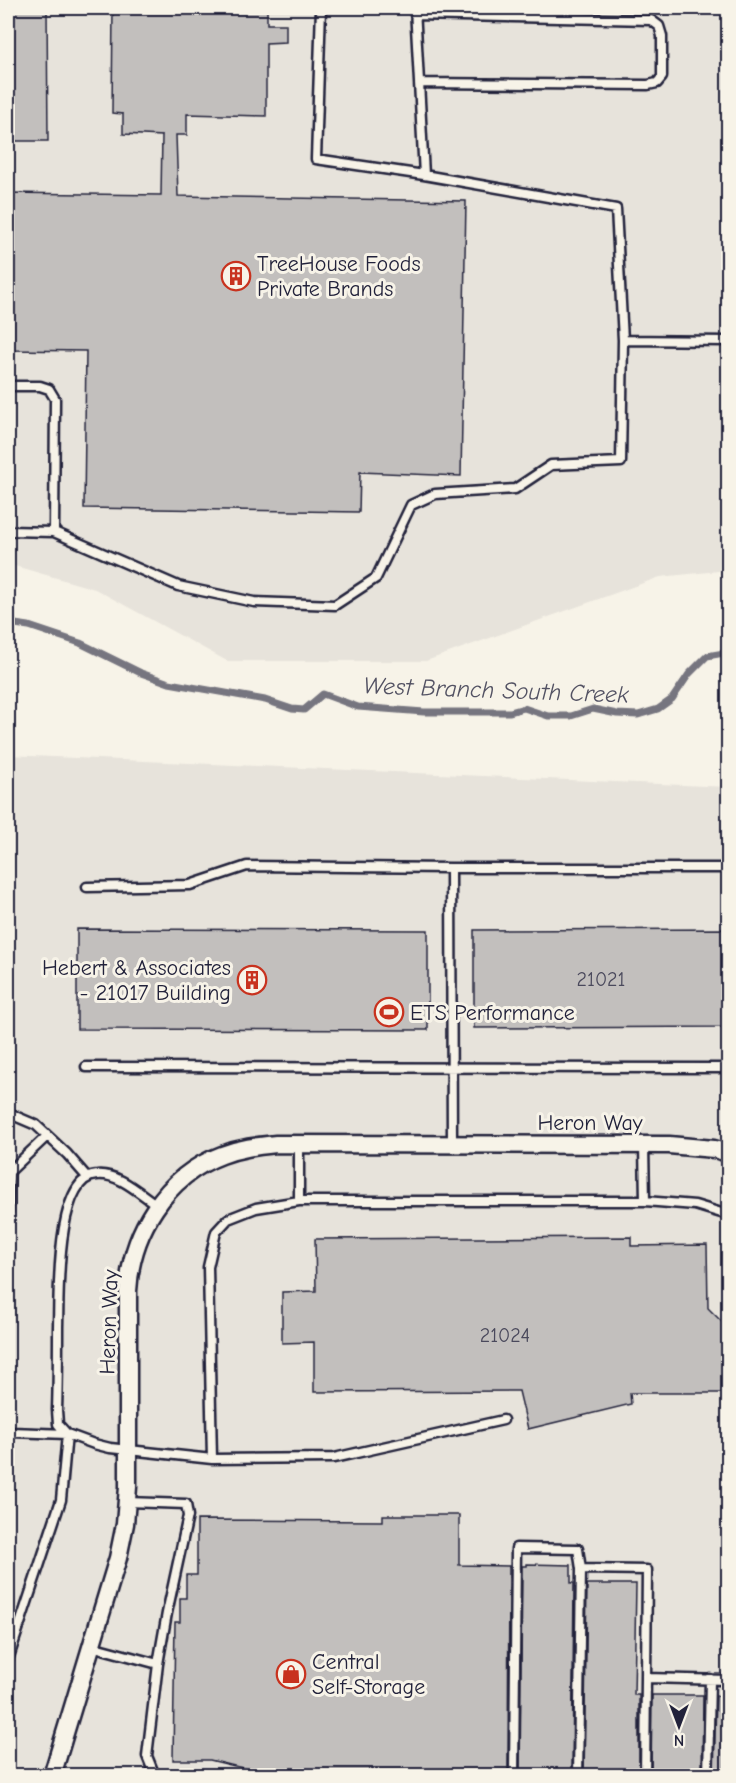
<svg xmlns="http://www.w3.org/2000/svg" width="736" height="1783" viewBox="0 0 736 1783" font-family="'Comic Neue',sans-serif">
  <rect width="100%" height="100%" fill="#f7f3e8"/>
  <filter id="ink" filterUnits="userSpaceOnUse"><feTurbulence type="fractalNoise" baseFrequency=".0167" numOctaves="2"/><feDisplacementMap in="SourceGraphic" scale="12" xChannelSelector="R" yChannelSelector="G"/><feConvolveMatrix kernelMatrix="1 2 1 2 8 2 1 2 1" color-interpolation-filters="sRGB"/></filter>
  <g filter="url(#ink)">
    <!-- built -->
    <path fill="#e7e3db" d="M 8,8 L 728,8 L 728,570 L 660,577 L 426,661 L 227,661 L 95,589 L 15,566 L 8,566 Z
      M 8,755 L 728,787 L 728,1775 L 8,1775 Z"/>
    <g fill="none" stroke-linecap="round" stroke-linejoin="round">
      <!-- stream -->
      <path stroke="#76747f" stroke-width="7" d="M 8,623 L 29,626 L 80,643 L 141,673 L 169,683 L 265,700 L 292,709 L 304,710 L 323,694 L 358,707 L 424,712 L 510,712 L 524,708 L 548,716 L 571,716 L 593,709 L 617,714 L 638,715 L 658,709 L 672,699 L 689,674 L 707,656 L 724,653 L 728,655"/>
    </g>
    <!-- building -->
    <path fill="#c2bfbd" stroke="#22223b" stroke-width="1.5" d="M 8,8 L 47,8 L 48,141 L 8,141 Z
      M 113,8 L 267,8 L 267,24 L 286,24 L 286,42 L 266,43 L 266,116 L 187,114 L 187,135 L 176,135 L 178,196 L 466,201 L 461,476 L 360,472 L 359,512 L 84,508 L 86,351 L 8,350 L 8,193 L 161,195 L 162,136 L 123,134 L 123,114 L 112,113 Z
      M 77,929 L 428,930 L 428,1030 L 77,1029 Z
      M 729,929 L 729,1027 L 474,1028 L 474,930 Z
      M 631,1237 L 631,1246 L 707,1245 L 708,1308 L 729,1329 L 729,1384 L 721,1393 L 630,1393 L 631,1404 L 528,1429 L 519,1391 L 314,1392 L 314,1342 L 282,1343 L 282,1292 L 316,1291 L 315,1239 Z
      M 383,1515 L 459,1515 L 459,1565 L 509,1566 L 508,1776 L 275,1776 L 210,1760 L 173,1760 L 175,1622 L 180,1622 L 180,1598 L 186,1598 L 186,1575 L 197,1575 L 197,1520 L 383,1521 Z
      M 527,1564 L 571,1565 L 571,1583 L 574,1583 L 572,1776 L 520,1776 L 522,1566 L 527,1566 Z
      M 587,1584 L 636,1584 L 634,1695 L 639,1695 L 639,1776 L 584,1776 Z
      M 652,1695 L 703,1695 L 702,1776 L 651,1776 Z
      M 716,1696 L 729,1696 L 729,1776 L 714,1776 Z"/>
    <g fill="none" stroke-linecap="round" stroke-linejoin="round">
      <!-- service casing -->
      <g stroke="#22223b" stroke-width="13">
        <path id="service" d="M 321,8 L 316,159 L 424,175
          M 415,8 L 424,175 L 616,209 L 623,340 L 728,341
          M 415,15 L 651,20 L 659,26 L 662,36 L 662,77 L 657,83 L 648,85 L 419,83
          M 8,386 L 40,386 L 49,389 L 55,399 L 54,532
          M 8,531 L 54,532 L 178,586 L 254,602 L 335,605 L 376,578 L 411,505 L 435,494 L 515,489 L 551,465 L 621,462 L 623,340
          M 87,887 L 190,885 L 247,866 L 451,868
          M 86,1067 L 720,1068
          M 8,1113 L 36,1125 L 67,1154 L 87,1177
          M 299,1144 L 299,1201 L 645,1201 L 644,1145
          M 452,1144 L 451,868 L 721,868
          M 645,1201 L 695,1205 L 728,1215
          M 8,1212 L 9,1172 L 47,1136
          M 8,1430 L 11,1432 L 67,1434 L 94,1444 L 110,1448 L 212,1459 L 208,1267 L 216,1232 L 228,1219 L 256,1208 L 299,1201
          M 212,1459 L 334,1458 L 503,1420
          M 127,1502 L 186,1504 L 188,1516 L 167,1613 L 158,1664
          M 91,1646 L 158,1664 L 147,1756 L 155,1776
          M 8,1660 L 61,1500 L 67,1434 L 58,1424 L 57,1410 C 58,1382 58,1354 58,1327 C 59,1296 55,1177 97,1175 C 119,1173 139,1193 157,1205
          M 514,1776 L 516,1548 L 578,1549 L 581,1569 L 647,1570 L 646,1678 L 728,1680
          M 578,1776 L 581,1569
          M 645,1776 L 646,1678
          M 708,1776 L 710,1679"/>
      </g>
      <!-- minor casing -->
      <g stroke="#22223b" stroke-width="21">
        <path id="minor" d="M 52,1776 L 118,1558 L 125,1524 L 128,1487 L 128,1291 C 131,1233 165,1176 222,1155 C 240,1148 257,1146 276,1144 L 669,1145 L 714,1149 L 728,1153"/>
      </g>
      <!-- service -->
      <use href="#service" stroke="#f7f3e8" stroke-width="8"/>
      <!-- minor -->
      <use href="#minor" stroke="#f7f3e8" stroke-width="16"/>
    </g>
  </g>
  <!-- icons -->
  <defs>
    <g id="building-ring" transform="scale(1.5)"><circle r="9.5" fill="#f7f3e8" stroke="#c8321e" stroke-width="1.5"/><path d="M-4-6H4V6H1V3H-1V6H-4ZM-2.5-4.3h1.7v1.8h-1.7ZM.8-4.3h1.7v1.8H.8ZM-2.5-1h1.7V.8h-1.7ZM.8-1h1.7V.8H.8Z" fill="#c8321e"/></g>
    <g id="stadium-ring" transform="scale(1.5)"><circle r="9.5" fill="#f7f3e8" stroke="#c8321e" stroke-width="1.5"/><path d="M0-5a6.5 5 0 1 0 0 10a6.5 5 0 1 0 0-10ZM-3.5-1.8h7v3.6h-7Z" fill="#c8321e"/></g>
    <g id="shop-ring" transform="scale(1.5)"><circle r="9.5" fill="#f7f3e8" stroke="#c8321e" stroke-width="1.5"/><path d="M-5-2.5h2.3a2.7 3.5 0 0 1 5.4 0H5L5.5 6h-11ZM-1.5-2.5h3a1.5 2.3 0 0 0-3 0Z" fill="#c8321e"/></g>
  </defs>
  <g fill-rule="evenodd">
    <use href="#building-ring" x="236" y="276"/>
    <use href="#building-ring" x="252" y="980"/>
    <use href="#stadium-ring" x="389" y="1012"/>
    <use href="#shop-ring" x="291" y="1674"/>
  </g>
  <g text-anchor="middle" stroke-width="6" stroke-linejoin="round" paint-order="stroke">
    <!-- number labels -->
    <g font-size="20" fill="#4a495c">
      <text x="601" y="986">21021</text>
      <text x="505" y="1342">21024</text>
    </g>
    <!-- poi labels -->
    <g font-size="22" fill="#22223b" stroke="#f7f3e8" text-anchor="start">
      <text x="257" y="271">TreeHouse Foods<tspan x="257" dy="25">Private Brands</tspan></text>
      <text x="231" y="975" text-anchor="end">Hebert &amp; Associates<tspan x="231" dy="25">- 21017 Building</tspan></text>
      <text x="410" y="1020">ETS Performance</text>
      <text x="312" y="1669">Central<tspan x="312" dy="25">Self-Storage</tspan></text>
    </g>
    <!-- street labels -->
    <g font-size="22" fill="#22223b" stroke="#f7f3e8">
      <text x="590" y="1130">Heron Way</text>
      <text transform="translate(108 1322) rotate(-88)" y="8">Heron Way</text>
    </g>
    <!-- water labels -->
    <g font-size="24" font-style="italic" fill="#535263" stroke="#f7f3e8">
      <text transform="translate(496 690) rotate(2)" y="8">West Branch South Creek</text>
    </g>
  </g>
  <!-- margin -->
  <rect width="736" height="1783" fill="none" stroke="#f7f3e8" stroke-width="30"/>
  <rect x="15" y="15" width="706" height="1753" fill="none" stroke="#22223b" stroke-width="2" filter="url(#ink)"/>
  <!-- north arrow -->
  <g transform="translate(679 1726) rotate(180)" stroke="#f7f3e8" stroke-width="4.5" paint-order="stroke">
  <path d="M0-4.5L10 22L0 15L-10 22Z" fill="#22223b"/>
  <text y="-9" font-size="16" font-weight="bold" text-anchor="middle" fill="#22223b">N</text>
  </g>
</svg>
